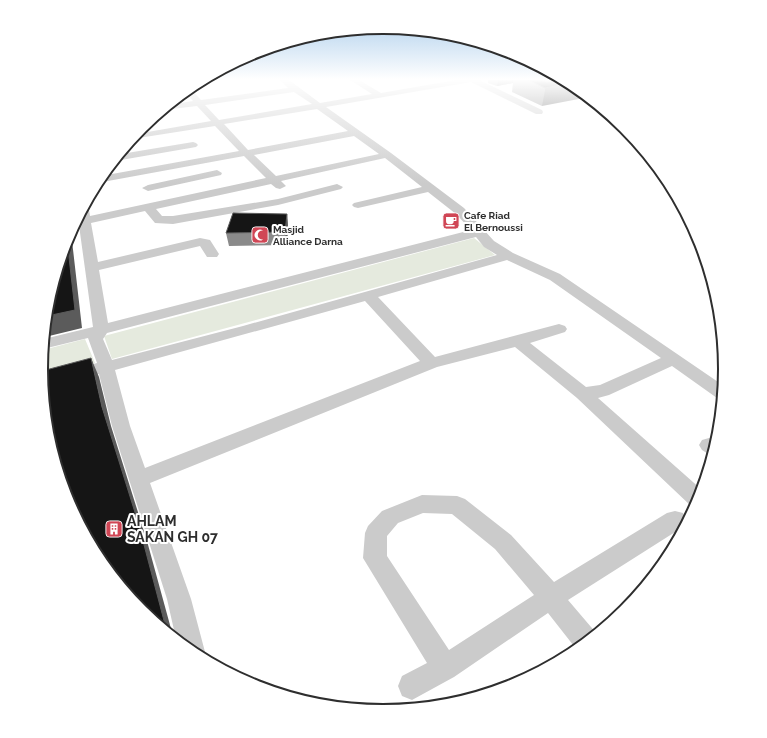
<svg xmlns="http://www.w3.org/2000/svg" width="767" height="738" viewBox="0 0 767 738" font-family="Raleway,sans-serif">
  <rect width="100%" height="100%" fill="#fff"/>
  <!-- green -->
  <path fill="#e5eade" d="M 474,238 L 495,255 L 112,359 L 104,336 Z
    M 85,339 L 95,363 L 42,377 L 43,350 Z"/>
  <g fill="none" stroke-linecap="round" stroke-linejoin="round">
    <!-- minor -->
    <path fill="#cbcbcb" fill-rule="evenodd" d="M 205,80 L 218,80 L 191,89 L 201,100 L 288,88 L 280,80 L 289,80 L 320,103 L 372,94 L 350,80 L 359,80 L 381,93 L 456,80 L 479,80 L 542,110 L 543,112 L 542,114 L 536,114 L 471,82 L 326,107 L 391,153 L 464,208 L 494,241 L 513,253 L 560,274 L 724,386 L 722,400 L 717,398 L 672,366 L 609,395 L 598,398 L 702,490 L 695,508 L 691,506 L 577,398 L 515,347 L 437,367 L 150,483 L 191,599 L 205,652 L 203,658 L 193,653 L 176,639 L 167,599 L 112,426 L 99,374 L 74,381 L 68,379 L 65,375 L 68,371 L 97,363 L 88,338 L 43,349 L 44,339 L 93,327 L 78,218 L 84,207 L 89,210 L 90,216 L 266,178 L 244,156 L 97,183 L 101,176 L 239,151 L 215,126 L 132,139 L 136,134 L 211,121 L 197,106 L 163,110 L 169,105 L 193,101 L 185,92 L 194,85 ZM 294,92 L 312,104 L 219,120 L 205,105 ZM 317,109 L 348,131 L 248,150 L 224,124 ZM 354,136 L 379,154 L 276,176 L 254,155 ZM 385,158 L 422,187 L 354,203 L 352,205 L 354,207 L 358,208 L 428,192 L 456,214 L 471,230 L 108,323 L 99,270 L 200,246 L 207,257 L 217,257 L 219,254 L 210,240 L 200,238 L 98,262 L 91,223 L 145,211 L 155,223 L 173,224 L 278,205 L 341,189 L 343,187 L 337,184 L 278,199 L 173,216 L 162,216 L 156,209 L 271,184 L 276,188 L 280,189 L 286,186 L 281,181 ZM 476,237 L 484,247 L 497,255 L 243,326 L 112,360 L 103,339 L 107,333 ZM 507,260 L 550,280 L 661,358 L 600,385 L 586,387 L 530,343 L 565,332 L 567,329 L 565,326 L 559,324 L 435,357 L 378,297 ZM 365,301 L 420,361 L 145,468 L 130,426 L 115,370 Z
      M 193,142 L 196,143 L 198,145 L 196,147 L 121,160 L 117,158 L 121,154 Z
      M 217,170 L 222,173 L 221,175 L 148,191 L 142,188 L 148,185 Z
      M 709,438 L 717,441 L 713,457 L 702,450 L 699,445 L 702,440 Z
      M 422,495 L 457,496 L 465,499 L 511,535 L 554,582 L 667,513 L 675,511 L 683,513 L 686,520 L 683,527 L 568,600 L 597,634 L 577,650 L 548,613 L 454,677 L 412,700 L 402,696 L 398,686 L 402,676 L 427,663 L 363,558 L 365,533 L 368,526 L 382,511 ZM 423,513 L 452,514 L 495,549 L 534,595 L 449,650 L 387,556 L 387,536 L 398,523 Z"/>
  </g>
  <!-- wall -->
  <path fill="#8a8a8a" d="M 488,80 L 566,80 L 542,106 L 512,92 L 513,83 L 497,86 L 488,83 Z
    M 287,214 L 288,226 L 287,245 L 229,246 L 226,233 Z"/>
  <!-- shaded-wall -->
  <path fill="#5b5b5b" d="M 498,80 L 513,80 L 513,83 L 497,86 Z
    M 547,80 L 566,80 L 574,85 L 589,97 L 542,106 Z
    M 287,214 L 288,226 L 287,245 L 285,232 Z
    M 71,232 L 82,328 L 45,337 L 47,316 L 67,240 Z
    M 91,358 L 99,377 L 111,426 L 147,541 L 173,636 L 167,632 L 102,407 Z"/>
  <!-- building -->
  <path fill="#151515" stroke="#5b5b5b" d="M 528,80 L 543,80 L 547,82 L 554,80 L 566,80 L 571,83 L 545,88 Z
    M 233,213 L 287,214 L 285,232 L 226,233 Z
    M 67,240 L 75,310 L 47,316 L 48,302 Z
    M 91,358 L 102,407 L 138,522 L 167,632 L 142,611 L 99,559 L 67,500 L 48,436 L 42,371 Z"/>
  <!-- sky -->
  <linearGradient id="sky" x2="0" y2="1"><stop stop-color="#9dc5e8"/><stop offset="0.43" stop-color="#fff"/><stop offset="1" stop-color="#fff" stop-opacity="0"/></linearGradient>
  <rect width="767" height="184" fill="url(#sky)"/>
  <!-- icons -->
  <defs>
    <g id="cafe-square" transform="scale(0.9)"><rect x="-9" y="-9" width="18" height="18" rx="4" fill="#d04655" stroke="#fff"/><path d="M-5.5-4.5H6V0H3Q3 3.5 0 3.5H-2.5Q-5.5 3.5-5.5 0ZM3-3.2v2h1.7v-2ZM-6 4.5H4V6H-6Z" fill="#fff"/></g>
    <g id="mosque-square" transform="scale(0.9)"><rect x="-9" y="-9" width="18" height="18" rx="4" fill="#d04655" stroke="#fff"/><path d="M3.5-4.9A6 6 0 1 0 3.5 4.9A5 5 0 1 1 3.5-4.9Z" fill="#fff"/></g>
    <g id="building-square" transform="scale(0.9)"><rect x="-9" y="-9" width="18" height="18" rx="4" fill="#d04655" stroke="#fff"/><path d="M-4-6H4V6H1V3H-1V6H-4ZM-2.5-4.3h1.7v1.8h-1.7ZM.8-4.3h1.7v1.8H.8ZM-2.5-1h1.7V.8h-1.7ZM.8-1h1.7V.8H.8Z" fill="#fff"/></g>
  </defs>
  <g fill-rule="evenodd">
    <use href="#cafe-square" x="451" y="221"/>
    <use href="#mosque-square" x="260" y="235"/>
    <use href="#building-square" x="114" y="529"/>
  </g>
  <g text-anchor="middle" stroke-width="4" stroke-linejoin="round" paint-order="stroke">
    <!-- far-poi labels -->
    <g font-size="10" font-weight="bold" fill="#2e2e2e" stroke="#fff" text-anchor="start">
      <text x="464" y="219">Cafe Riad<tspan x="464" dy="12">El Bernoussi</tspan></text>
      <text x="273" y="233">Masjid<tspan x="273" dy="12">Alliance Darna</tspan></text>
    </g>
    <!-- near-poi labels -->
    <g font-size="14" font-weight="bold" fill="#2e2e2e" stroke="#fff" text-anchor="start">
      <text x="127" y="526">AHLAM<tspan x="127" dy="16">SAKAN GH 07</tspan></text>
    </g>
  </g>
  <!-- crop -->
  <path d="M0 0H767V738H0ZM48 369a335 335 0 1 1 670 0a335 335 0 1 1-670 0Z" fill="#fff" fill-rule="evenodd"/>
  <path fill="none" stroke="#2e2e2e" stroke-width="2" d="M48 369a335 335 0 1 1 670 0a335 335 0 1 1-670 0Z"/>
</svg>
